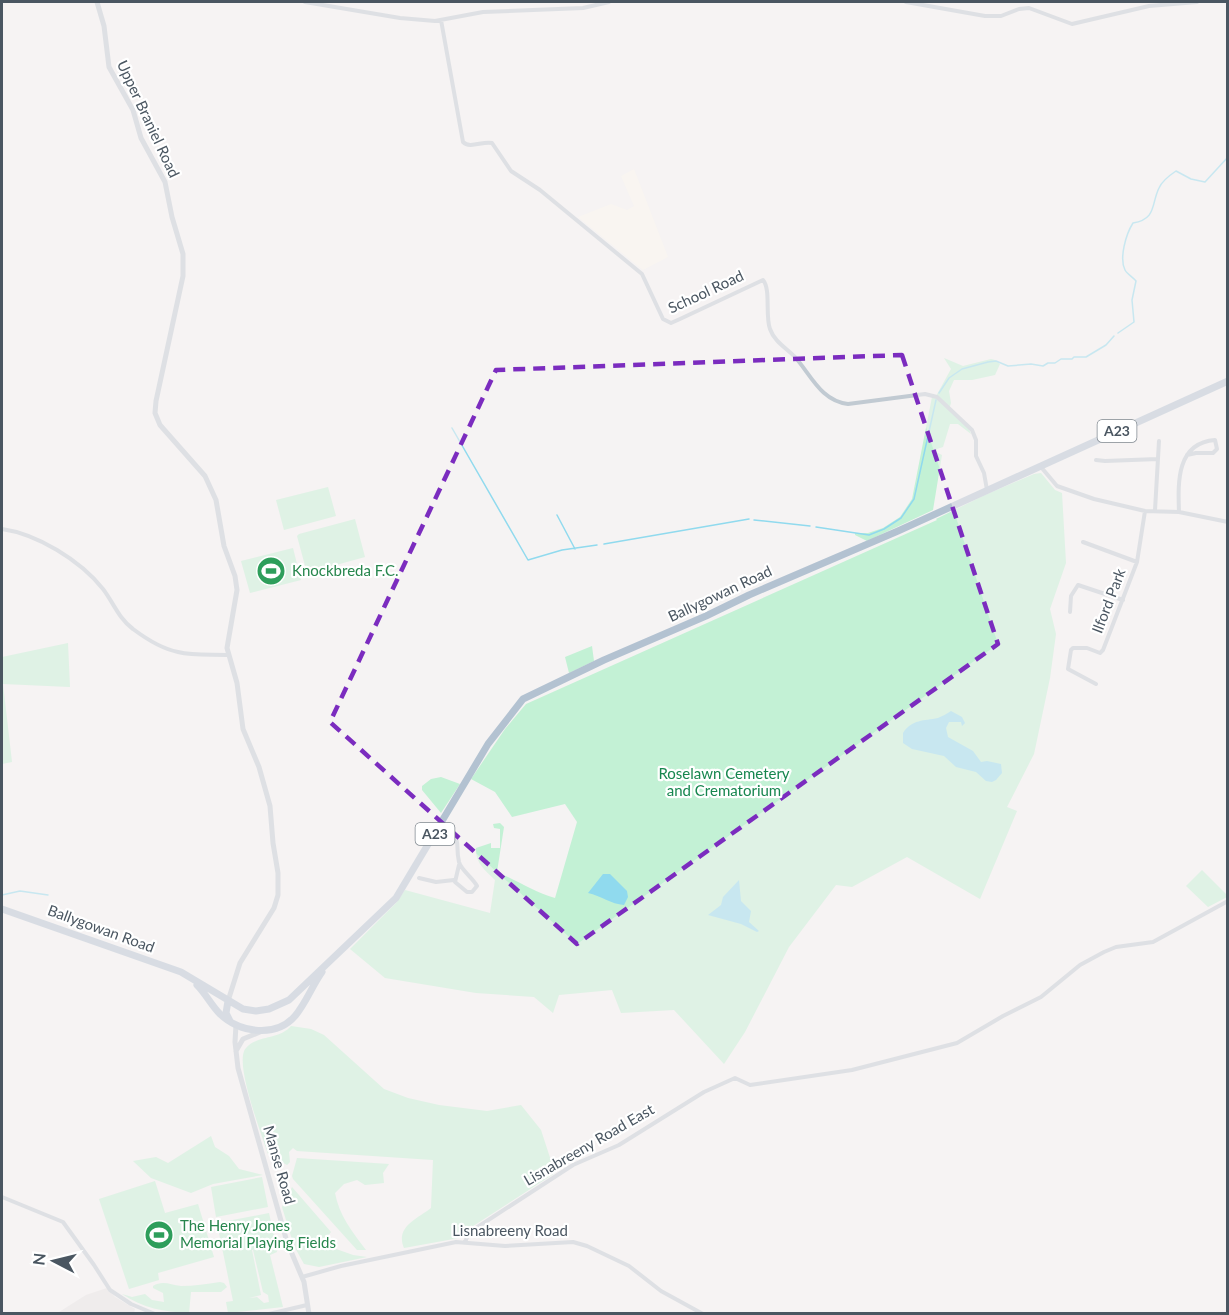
<svg xmlns="http://www.w3.org/2000/svg" width="1229" height="1315" viewBox="0 0 1229 1315" font-family="Lato,sans-serif">
  <rect width="100%" height="100%" fill="#f5f3f3"/>
  <!-- commercial -->
  <path fill="#fdf9ef" d="M 634,169 L 668,257 L 643,270 L 578,217 L 611,204 L 627,210 L 634,206 L 621,176 Z"/>
  <!-- education -->
  <path fill="#e6e4e5" d="M 107,1288 L 115,1297 L 135,1309 L 134,1313 L 56,1314 L 86,1295 Z"/>
  <!-- green -->
  <path fill="#c3f1d5" d="M 944,358 L 963,366 L 991,359 L 995,360 L 1000,364 L 995,375 L 972,380 L 954,380 L 949,391 L 951,403 L 949,409 L 969,429 L 971,434 L 958,424 L 950,424 L 943,447 L 937,449 L 936,452 L 942,455 L 933,510 L 867,541 L 855,535 L 855,533 L 868,533 L 883,528 L 900,517 L 912,499 L 932,397 L 935,398 L 951,369 Z
    M 1041,473 L 1055,490 L 1062,493 L 1066,563 L 1050,609 L 1056,634 L 1050,678 L 1034,754 L 1007,807 L 1017,811 L 980,899 L 907,857 L 852,887 L 836,885 L 789,947 L 745,1032 L 724,1064 L 674,1010 L 621,1013 L 612,990 L 559,995 L 553,1013 L 534,997 L 476,993 L 385,978 L 350,949 L 396,903 L 405,890 L 490,913 L 495,880 C 485,870 475,863 476,848 L 491,843 L 491,848 L 500,848 L 500,829 L 494,828 L 493,824 L 500,823 L 504,827 L 497,872 C 518,881 534,892 555,898 L 577,822 L 565,804 L 512,817 L 495,792 L 471,779 L 505,729 L 526,704 L 937,520 L 936,519 L 985,495 L 1034,474 Z
    M 328,487 L 336,516 L 284,530 L 276,500 Z
    M 355,519 L 365,557 L 307,573 L 297,536 L 299,534 Z
    M 293,548 L 301,580 L 250,593 L 241,561 Z
    M 68,643 L 70,687 L 3,684 L 12,762 L 2,764 L 2,657 Z
    M 592,646 L 594,661 L 569,673 L 565,657 Z
    M 441,777 L 460,784 L 441,813 L 422,790 L 422,786 L 431,779 Z
    M 1202,870 L 1227,895 L 1227,897 L 1208,907 L 1186,886 Z
    M 291,1026 L 311,1029 L 324,1035 L 384,1089 L 408,1098 L 439,1105 L 487,1111 L 521,1105 L 541,1130 L 555,1173 L 467,1230 L 459,1238 L 404,1248 C 395,1227 417,1219 431,1208 L 433,1160 L 297,1151 L 293,1148 L 289,1152 L 290,1162 L 287,1165 L 268,1154 C 262,1135 233,1061 246,1048 C 257,1035 279,1040 291,1026 Z
    M 211,1136 L 215,1147 L 229,1156 L 239,1169 L 263,1175 L 213,1184 L 191,1193 L 151,1178 L 133,1161 L 156,1157 L 168,1163 Z
    M 297,1158 L 389,1164 L 383,1173 L 384,1183 L 365,1185 L 357,1180 L 344,1184 L 335,1193 C 339,1215 352,1232 366,1250 L 357,1250 L 293,1179 L 292,1176 Z
    M 262,1177 L 268,1207 L 216,1217 L 211,1187 Z
    M 155,1181 L 165,1213 L 198,1204 L 214,1257 L 158,1273 L 159,1280 L 129,1289 L 99,1199 Z
    M 292,1187 L 331,1232 L 326,1238 L 325,1245 L 353,1255 L 367,1257 L 319,1267 L 304,1264 L 294,1246 L 282,1207 Z
    M 269,1213 L 276,1245 L 252,1250 L 261,1295 L 249,1298 L 257,1297 L 264,1303 L 269,1302 L 268,1295 L 263,1292 L 253,1250 L 276,1246 L 277,1252 L 270,1255 L 283,1307 L 228,1313 L 226,1302 L 233,1301 L 217,1223 Z
    M 220,1282 L 224,1283 L 227,1287 L 221,1292 L 191,1292 L 189,1313 C 164,1312 143,1308 122,1294 L 132,1297 L 145,1294 L 152,1300 L 164,1302 L 163,1293 L 153,1288 L 153,1286 C 163,1280 170,1285 181,1286 C 194,1286 207,1284 220,1282 Z"/>
  <!-- water -->
  <path fill="#90daee" d="M 951,711 L 962,717 L 965,723 L 962,726 L 961,722 L 949,722 L 946,728 L 948,737 L 973,751 L 981,762 L 987,761 L 1001,764 L 1002,773 L 996,780 L 992,782 L 986,781 L 976,772 L 956,767 L 944,756 L 912,749 L 903,743 L 903,733 C 912,719 924,721 938,718 C 942,716 947,714 951,711 Z
    M 603,874 L 610,874 L 627,891 L 628,897 L 624,905 C 611,904 601,896 588,893 Z
    M 739,880 L 741,901 L 751,911 L 749,922 L 759,931 L 757,932 L 741,924 L 708,915 L 721,905 L 723,897 Z"/>
  <g fill="none" stroke-linecap="round" stroke-linejoin="round">
    <!-- stream -->
    <path stroke="#90daee" stroke-width="1.5" d="M 1118,333 L 1134,322 L 1132,300 L 1136,281 C 1133,277 1127,274 1125,270 C 1119,258 1126,234 1133,223 C 1157,219 1151,204 1159,188 C 1162,181 1170,175 1176,171 L 1191,179 L 1205,182 L 1228,157
      M 939,393 L 949,378 L 962,369 L 988,362 L 996,361 L 1008,366 L 1031,364 L 1043,366 L 1048,363 L 1055,363 L 1061,359 L 1072,359 L 1074,357 L 1086,357 L 1106,345 L 1114,336
      M 452,428 L 528,560 L 562,550 L 597,545
      M 557,515 L 575,549
      M 754,520 L 810,526
      M 816,527 L 869,535 L 884,529 L 901,518 L 914,499 L 936,400
      M 604,544 L 749,519
      M 2,895 L 20,891 L 48,895"/>
    <!-- minor -->
    <path stroke="#c1cad2" stroke-width="4" d="M 305,2 L 400,18 L 435,21 L 483,12 L 583,8 L 609,2
      M 906,2 L 985,16 L 1001,16 L 1019,9 L 1029,8 L 1072,24 L 1149,6 L 1197,2
      M 441,20 L 463,142 C 470,149 482,141 492,143 L 511,171 L 540,190 L 642,274 L 663,319 L 671,323 L 680,319 L 763,280 C 771,289 765,316 770,329 C 774,341 786,348 795,357 C 811,375 821,401 848,404 L 925,394 L 937,397 L 972,430 L 976,440 L 976,456 L 984,473 L 987,490
      M 1096,460 L 1105,461 L 1158,459
      M 1041,467 L 1057,486 L 1094,499 L 1145,511 L 1179,512 L 1228,522
      M 1155,510 L 1159,441
      M 1179,512 C 1178,483 1176,443 1215,440 L 1217,449 L 1213,453 L 1196,453 L 1187,455
      M 2,529 C 37,534 80,560 103,589 C 113,602 119,619 133,629 C 145,638 163,649 178,652 C 194,656 213,654 229,655
      M 1083,542 L 1137,562
      M 1070,612 L 1071,596 L 1078,585 L 1123,600
      M 1096,684 L 1068,669 L 1071,650 L 1073,648 L 1087,648 L 1100,653 L 1103,650 L 1137,562 L 1145,511
      M 439,827 C 465,840 454,839 459,862 C 461,870 473,878 477,886 L 472,892 L 467,892 L 455,882 L 459,865
      M 419,878 L 436,882 L 454,880
      M 2,1197 L 63,1222 L 94,1265 L 110,1290 L 131,1304 L 155,1314
      M 465,1242 L 468,1235 L 473,1230 L 573,1165 L 619,1145 L 704,1092 L 735,1078 L 750,1085 L 852,1070 L 957,1043 L 1003,1016 L 1041,997 L 1080,965 L 1104,952 L 1116,947 L 1153,942 L 1228,901
      M 302,1277 L 341,1266 L 456,1242 L 505,1246 L 573,1242 L 587,1246 L 629,1266 L 661,1291 L 703,1314
      M 269,1314 L 307,1305"/>
    <!-- tertiary -->
    <path stroke="#c1cad2" stroke-width="5" d="M 97,2 L 104,26 L 109,67 L 133,110 L 141,138 L 165,182 L 172,217 L 183,254 L 183,276 L 156,401 L 155,413 L 160,425 L 205,476 L 216,500 L 224,546 L 235,576 L 237,590 L 227,648 L 237,683 L 243,729 L 259,767 L 270,806 L 273,843 L 278,873 L 278,895 L 274,908 L 240,963 L 228,1001
      M 236,1025 L 235,1042 L 238,1068 L 287,1242 L 304,1282 L 309,1314
      M 236,1051 L 243,1039 L 260,1032"/>
    <!-- primary -->
    <path stroke="#b3c2d1" stroke-width="7" d="M 2,909 L 181,972 L 243,1009 L 256,1011 L 269,1009 L 289,1000 L 396,898 L 488,744 L 523,699 L 604,660 L 706,616 L 749,595 L 898,531 L 1228,381
      M 197,985 C 206,994 211,1005 220,1014 C 240,1033 276,1038 295,1016 C 306,1003 312,986 322,972
      M 228,1001 L 226,1013 L 230,1021"/>
  </g>
  <!-- marked area -->
  <path d="M0 0H1229V1315H0ZM 902,355 L 998,644 L 577,944 L 330,722 L 496,370 Z" fill="#f5f3f3" fill-opacity=".55" fill-rule="evenodd"/>
  <path fill="none" stroke="#7b2cbf" stroke-width="4.5" stroke-dasharray="12 8" stroke-linejoin="round" d="M 902,355 L 998,644 L 577,944 L 330,722 L 496,370 Z"/>
  <!-- icons -->
  <defs>
    <g id="stadium-disc" transform="scale(1.5)"><circle r="9.5" fill="#2e9e5b" stroke="#fff"/><path d="M0-5a6.5 5 0 1 0 0 10a6.5 5 0 1 0 0-10ZM-3.5-1.8h7v3.6h-7Z" fill="#fff"/></g>
  </defs>
  <g fill-rule="evenodd">
    <use href="#stadium-disc" x="271" y="571"/>
    <use href="#stadium-disc" x="159" y="1235"/>
  </g>
  <g text-anchor="middle" stroke-width="4.5" stroke-linejoin="round" paint-order="stroke">
    <!-- shield labels -->
    <g fill="#fff" stroke="#808990" stroke-width="1.5">
      <rect x="1097.5" y="420" width="39" height="22" rx="4.5"/>
      <rect x="415.5" y="823" width="39" height="22" rx="4.5"/>
    </g>
    <g font-size="14" font-weight="bold" fill="#4a5661">
      <text x="1117" y="436">A23</text>
      <text x="435" y="839">A23</text>
    </g>
    <!-- street labels -->
    <g font-size="15" fill="#4a5661" stroke="#fff">
      <text transform="translate(148 119) rotate(65)" y="5">Upper Braniel Road</text>
      <text transform="translate(706 292) rotate(-25)" y="5">School Road</text>
      <text transform="translate(720 594) rotate(-25)" y="5">Ballygowan Road</text>
      <text transform="translate(1109 601) rotate(-69)" y="5">Ilford Park</text>
      <text transform="translate(101 929) rotate(20)" y="5">Ballygowan Road</text>
      <text transform="translate(589 1145) rotate(-30)" y="5">Lisnabreeny Road East</text>
      <text transform="translate(279 1165) rotate(74)" y="5">Manse Road</text>
      <text x="510" y="1236">Lisnabreeny Road</text>
    </g>
    <!-- leisure labels -->
    <g font-size="15" fill="#27864d" stroke="#fff" text-anchor="start">
      <text x="292" y="576">Knockbreda F.C.</text>
      <text x="180" y="1231">The Henry Jones<tspan x="180" dy="17">Memorial Playing Fields</tspan></text>
    </g>
    <!-- park labels -->
    <g font-size="15" fill="#17864f" stroke="#fff">
      <text x="724" y="779">Roselawn Cemetery<tspan x="724" dy="17">and Crematorium</tspan></text>
    </g>
  </g>
  <!-- border -->
  <rect width="1229" height="1315" fill="none" stroke="#4a5661" stroke-width="6"/>
  <!-- north arrow -->
  <g transform="translate(54 1261) rotate(277)" stroke="#ffffff" stroke-width="4.5" paint-order="stroke">
  <path d="M0-4.5L10 22L0 15L-10 22Z" fill="#4a5661"/>
  <text y="-9" font-size="16" font-weight="bold" text-anchor="middle" fill="#4a5661">N</text>
  </g>
</svg>
